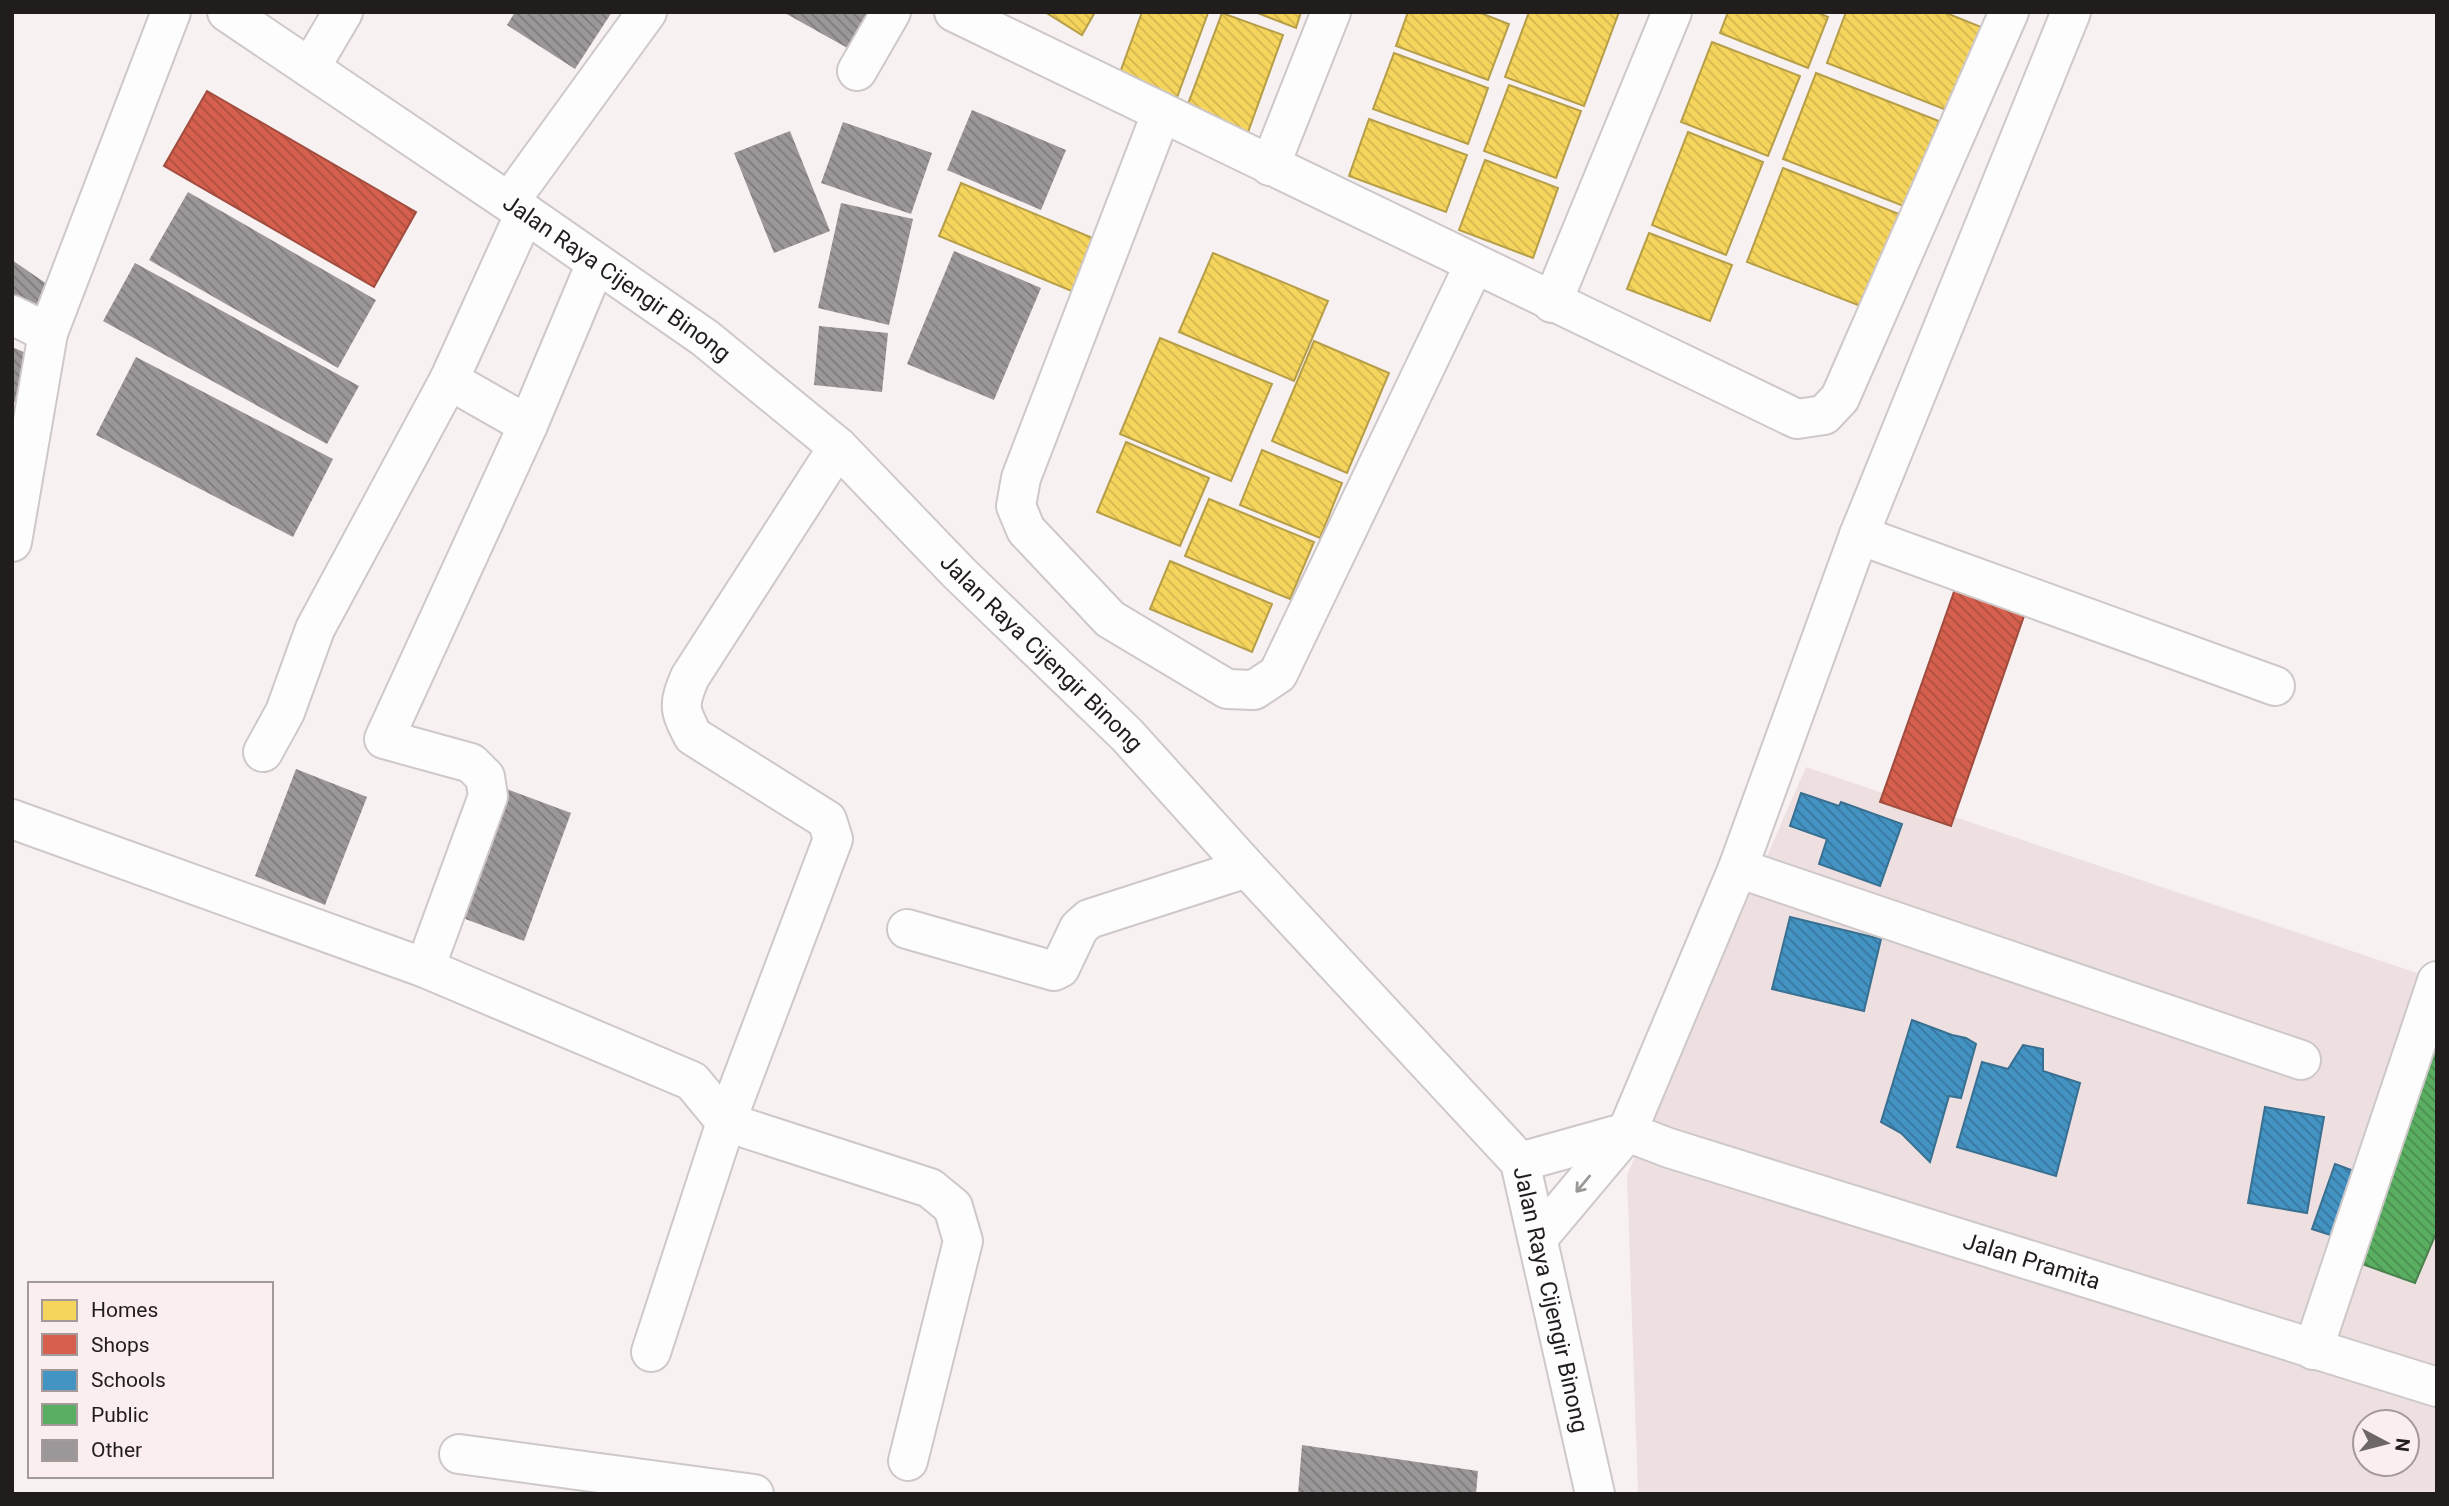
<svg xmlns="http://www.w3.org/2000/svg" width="2449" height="1506" viewBox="0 0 2449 1506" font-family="Roboto,sans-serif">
  <defs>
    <pattern id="homes-back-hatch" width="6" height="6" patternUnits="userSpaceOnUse" patternTransform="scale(1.75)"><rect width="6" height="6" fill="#f6d55c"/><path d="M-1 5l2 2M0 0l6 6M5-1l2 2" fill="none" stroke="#d3b650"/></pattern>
    <pattern id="shops-back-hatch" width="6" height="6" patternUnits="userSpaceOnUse" patternTransform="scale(1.75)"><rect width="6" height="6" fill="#d6604d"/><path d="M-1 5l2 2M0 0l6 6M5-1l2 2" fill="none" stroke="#ad4f3f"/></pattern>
    <pattern id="schools-back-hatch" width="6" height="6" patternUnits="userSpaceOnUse" patternTransform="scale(1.75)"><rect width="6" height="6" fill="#4393c3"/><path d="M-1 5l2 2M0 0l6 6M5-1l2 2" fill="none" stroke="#38779e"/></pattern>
    <pattern id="public-back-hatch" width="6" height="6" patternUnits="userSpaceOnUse" patternTransform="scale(1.75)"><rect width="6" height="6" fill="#5aae61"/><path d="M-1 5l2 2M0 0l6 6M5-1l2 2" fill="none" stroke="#4a8d4f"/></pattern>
    <pattern id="building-back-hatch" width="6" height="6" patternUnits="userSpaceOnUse" patternTransform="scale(1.75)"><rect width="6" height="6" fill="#9c9798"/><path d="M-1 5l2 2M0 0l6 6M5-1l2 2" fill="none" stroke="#7f7b7b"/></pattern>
  </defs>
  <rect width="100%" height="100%" fill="#f8f1f2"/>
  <!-- built -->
  <path fill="#eee0e1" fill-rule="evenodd" d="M 1806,767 L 2429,977 L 2437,959 L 2437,1494 L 1638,1494 L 1627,1175 ZM 2365,1422 L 2407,1422 L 2407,1464 L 2365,1464 Z"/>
  <!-- homes -->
  <path fill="url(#homes-back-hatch)" stroke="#b69e49" stroke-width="2" d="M 1045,12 L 1095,12 L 1082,35 Z
    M 1142,12 L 1208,13 L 1175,103 L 1117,81 Z
    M 1255,12 L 1301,12 L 1296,28 Z
    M 1408,12 L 1478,12 L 1509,24 L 1488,80 L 1396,46 Z
    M 1529,12 L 1619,12 L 1584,106 L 1505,77 Z
    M 1728,12 L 1817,12 L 1828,17 L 1808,68 L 1720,33 Z
    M 1846,12 L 1944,12 L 1981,27 L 1949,111 L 1827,63 Z
    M 1222,13 L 1283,35 L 1247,135 L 1185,112 Z
    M 1712,42 L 1800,76 L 1768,156 L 1681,122 Z
    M 1394,53 L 1488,88 L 1468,144 L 1373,109 Z
    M 1816,73 L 1939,121 L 1906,207 L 1783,159 Z
    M 1509,85 L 1581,111 L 1556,178 L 1484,151 Z
    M 1369,119 L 1467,155 L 1446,212 L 1349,176 Z
    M 1688,132 L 1763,162 L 1726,255 L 1652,225 Z
    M 1485,160 L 1558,188 L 1533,258 L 1459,230 Z
    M 1783,168 L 1899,214 L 1863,307 L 1747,262 Z
    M 961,183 L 1095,239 L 1074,292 L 939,236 Z
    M 1649,233 L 1732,265 L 1710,321 L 1627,289 Z
    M 1213,253 L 1328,301 L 1294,381 L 1179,332 Z
    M 1160,338 L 1272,384 L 1231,481 L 1120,434 Z
    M 1314,341 L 1389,373 L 1347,473 L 1272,441 Z
    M 1126,442 L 1209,478 L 1180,546 L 1097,512 Z
    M 1262,450 L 1342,483 L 1320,538 L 1240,505 Z
    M 1209,499 L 1314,542 L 1290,599 L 1185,556 Z
    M 1170,561 L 1272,604 L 1252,652 L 1150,609 Z"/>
  <!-- shops -->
  <path fill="url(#shops-back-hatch)" stroke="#a04c3f" stroke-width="2" d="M 207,91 L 416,212 L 374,287 L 164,166 Z
    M 1955,589 L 2025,613 L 1951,826 L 1880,802 Z"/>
  <!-- schools -->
  <path fill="url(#schools-back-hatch)" stroke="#397091" stroke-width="2" d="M 1801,793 L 1839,806 L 1841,802 L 1902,824 L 1880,886 L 1819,864 L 1827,839 L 1790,826 Z
    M 1790,917 L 1881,939 L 1864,1011 L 1772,989 Z
    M 1912,1020 L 1952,1035 L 1966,1038 L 1976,1044 L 1961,1098 L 1949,1096 L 1930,1162 L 1901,1133 L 1881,1122 Z
    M 2023,1045 L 2043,1049 L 2043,1071 L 2080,1083 L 2056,1176 L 1957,1147 L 1982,1062 L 2008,1069 Z
    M 2265,1107 L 2324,1117 L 2307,1213 L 2248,1203 Z
    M 2335,1164 L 2365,1175 L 2343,1239 L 2312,1229 Z"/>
  <!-- public -->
  <path fill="url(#public-back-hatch)" stroke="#49824d" stroke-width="2" d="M 2437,1019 L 2437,1231 L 2415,1283 L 2348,1259 Z"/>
  <!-- building -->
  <path fill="url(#building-back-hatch)" d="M 515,12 L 612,12 L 575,69 L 507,25 Z
    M 783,12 L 872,12 L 851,50 Z
    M 972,110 L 1066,150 L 1041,210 L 947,170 Z
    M 843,122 L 932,153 L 911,214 L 821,183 Z
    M 790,131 L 830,231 L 774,253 L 734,153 Z
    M 188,192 L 376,300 L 338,368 L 149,260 Z
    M 841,203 L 913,219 L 889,325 L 818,308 Z
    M 954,251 L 1041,288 L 994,400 L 907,364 Z
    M 12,260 L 60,293 L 39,325 L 12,307 Z
    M 135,263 L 359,386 L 327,444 L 103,321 Z
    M 819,326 L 888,333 L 882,392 L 814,385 Z
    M 12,347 L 33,356 L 12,408 Z
    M 136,357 L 333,459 L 293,537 L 96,435 Z
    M 296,769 L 367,797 L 325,905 L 255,876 Z
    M 507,789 L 571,813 L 524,941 L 460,917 Z
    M 1302,1445 L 1478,1471 L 1476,1494 L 1298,1494 Z"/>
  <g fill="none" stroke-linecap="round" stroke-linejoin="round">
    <!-- minor casing -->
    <g stroke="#cec8c9" stroke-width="42">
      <g id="minor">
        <path id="s1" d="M 227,12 L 525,213 L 705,338 L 838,447 L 959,573 L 1127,735 L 1247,868 L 1520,1162 L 1595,1494"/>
        <path d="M 954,12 L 1797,419 L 1824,415 L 1840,398 L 2009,12"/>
        <path d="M 310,68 L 343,12"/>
        <path d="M 857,71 L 891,12"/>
        <path d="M 1161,114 L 1021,478 L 1016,506 L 1026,530 L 1110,619 L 1227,689 L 1254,690 L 1278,674 L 1474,265"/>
        <path d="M 1270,166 L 1331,12"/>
        <path d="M 509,202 L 647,12"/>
        <path d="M 1552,303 L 1672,12"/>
        <path d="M 12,315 L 48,333"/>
        <path d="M 449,380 L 528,425"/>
        <path d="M 838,447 L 690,677 C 678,705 679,709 693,736 L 827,820 L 833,839 L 726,1122 L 930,1188 L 953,1207 L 963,1241 L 908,1461"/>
        <path d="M 1859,535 L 2275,686"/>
        <path d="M 12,542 L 48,333 L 171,12"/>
        <path d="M 263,752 L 285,712 L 315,629 L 449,380 L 525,213"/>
        <path d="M 12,819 L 425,968 L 692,1081 L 726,1122 L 651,1352"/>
        <path d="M 1738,868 L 2301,1060"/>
        <path d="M 907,929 L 1054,971 L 1060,968 L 1079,928 L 1089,919 L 1247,868"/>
        <path d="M 425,968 L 488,796 L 485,777 L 471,763 L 384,739 L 528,425 L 596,263"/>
        <path id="s2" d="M 1520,1162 L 1627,1132 L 1669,1148 L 2437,1387"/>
        <path d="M 1538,1238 L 1627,1132 L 1738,868 L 1859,535 L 2071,12"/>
        <path d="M 2313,1350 L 2437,981"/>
        <path d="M 459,1454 L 754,1494"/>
      </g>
    </g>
    <!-- minor -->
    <use href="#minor" stroke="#fefdfd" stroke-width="38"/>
  </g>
  <!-- one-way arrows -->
  <defs><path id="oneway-shaft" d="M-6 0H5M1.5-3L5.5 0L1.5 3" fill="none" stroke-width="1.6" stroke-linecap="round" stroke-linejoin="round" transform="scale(1.75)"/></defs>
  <use stroke="#9b9898" href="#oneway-shaft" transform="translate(1583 1184) rotate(130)"/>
  <g text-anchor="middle" stroke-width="7" stroke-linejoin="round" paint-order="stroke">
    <!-- street labels -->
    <g font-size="23" fill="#221d1d" stroke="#fbeeef">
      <text dy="8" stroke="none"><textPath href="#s1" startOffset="472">Jalan Raya Cijengir Binong</textPath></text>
      <text dy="8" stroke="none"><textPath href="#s1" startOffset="1040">Jalan Raya Cijengir Binong</textPath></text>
      <text dy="8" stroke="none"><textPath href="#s2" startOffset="536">Jalan Pramita</textPath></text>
      <text dy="8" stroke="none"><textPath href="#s1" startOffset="1880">Jalan Raya Cijengir Binong</textPath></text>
    </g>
  </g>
  <!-- border -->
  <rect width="2449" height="1506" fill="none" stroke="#221d1d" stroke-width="28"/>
  <!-- legend -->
  <rect x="28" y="1282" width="245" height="196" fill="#fbeeef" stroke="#a49a9b" stroke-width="2"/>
  <rect x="42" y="1300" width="35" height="21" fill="#f6d55c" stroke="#a49a9b" stroke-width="2"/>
  <text x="91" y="1317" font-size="21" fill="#221d1d">Homes</text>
  <rect x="42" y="1334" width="35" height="21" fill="#d6604d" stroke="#a49a9b" stroke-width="2"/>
  <text x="91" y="1352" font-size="21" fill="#221d1d">Shops</text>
  <rect x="42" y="1370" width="35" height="21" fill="#4393c3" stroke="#a49a9b" stroke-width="2"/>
  <text x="91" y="1387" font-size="21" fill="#221d1d">Schools</text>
  <rect x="42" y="1404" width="35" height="21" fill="#5aae61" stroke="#a49a9b" stroke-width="2"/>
  <text x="91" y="1422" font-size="21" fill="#221d1d">Public</text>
  <rect x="42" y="1440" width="35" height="21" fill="#9c9798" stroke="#a49a9b" stroke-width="2"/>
  <text x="91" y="1457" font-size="21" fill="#221d1d">Other</text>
  <!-- north arrow -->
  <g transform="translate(2386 1443) rotate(97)"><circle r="33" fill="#fbeeef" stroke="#a49a9b" stroke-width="2"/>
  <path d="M0-5L12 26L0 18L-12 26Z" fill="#6d6768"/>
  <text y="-10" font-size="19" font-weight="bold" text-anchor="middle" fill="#221d1d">N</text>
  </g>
</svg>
